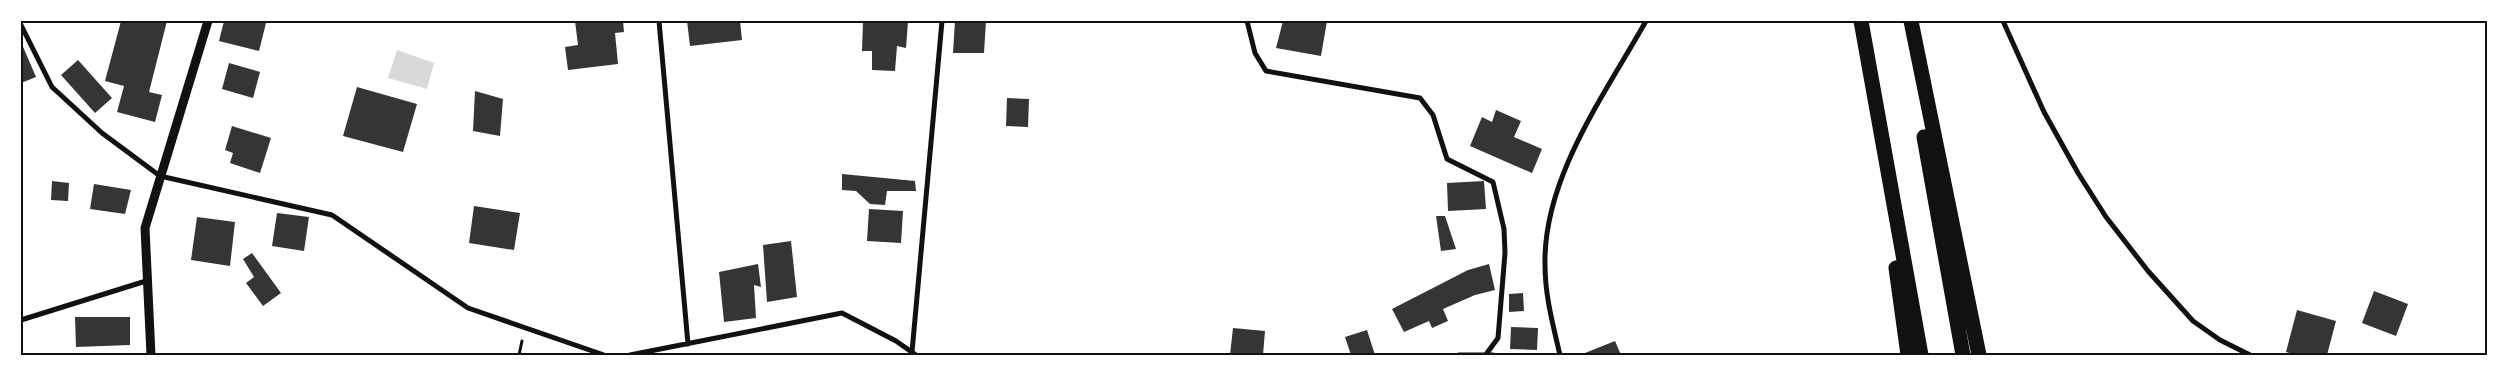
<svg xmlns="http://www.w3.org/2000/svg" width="2509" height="376" viewBox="0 0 2509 376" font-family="Georgia,serif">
  <rect width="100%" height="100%" fill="#fff"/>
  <!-- water -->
  <path fill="#d9d9d9" d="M 397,50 L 434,63 L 427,89 L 388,78 Z"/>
  <!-- building -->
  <path fill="#353535" d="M 121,21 L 167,21 L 149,92 L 162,95 L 155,122 L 117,112 L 124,86 L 105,81 Z
    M 224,21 L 266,23 L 259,51 L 219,41 Z
    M 575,21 L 623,21 L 624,32 L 615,33 L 618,64 L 568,70 L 565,47 L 578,45 Z
    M 687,21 L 740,21 L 742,40 L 690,46 Z
    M 863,21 L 908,21 L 906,48 L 897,46 L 895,71 L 872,70 L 872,51 L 862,51 Z
    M 955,21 L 986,21 L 984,53 L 953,53 Z
    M 1283,21 L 1327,21 L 1321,56 L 1276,48 Z
    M 21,42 L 36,77 L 21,83 Z
    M 78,60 L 112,98 L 95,113 L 61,75 Z
    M 229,63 L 260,72 L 253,98 L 222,89 Z
    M 357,87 L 417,104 L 403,152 L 343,136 Z
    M 475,91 L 503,99 L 500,136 L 473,131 Z
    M 1007,98 L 1029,99 L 1028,127 L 1006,126 Z
    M 1496,110 L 1521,121 L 1514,137 L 1542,149 L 1532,173 L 1470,146 L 1482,117 L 1492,122 Z
    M 232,126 L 271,138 L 260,173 L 230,163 L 233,153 L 225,150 Z
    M 842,174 L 915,181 L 916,191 L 887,191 L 885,205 L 870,204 L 856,191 L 842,190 Z
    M 52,181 L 69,183 L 68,201 L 51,200 Z
    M 1484,181 L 1486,209 L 1448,211 L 1447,183 Z
    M 94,184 L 131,190 L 125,214 L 90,209 Z
    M 474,206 L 520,213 L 514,250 L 469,243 Z
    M 869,209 L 903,211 L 901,243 L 867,241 Z
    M 277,213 L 309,217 L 304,251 L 272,246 Z
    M 1436,216 L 1445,216 L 1456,249 L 1441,251 Z
    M 197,217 L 235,222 L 230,266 L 191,260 Z
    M 791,241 L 797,297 L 767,302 L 763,245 Z
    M 252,253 L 281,293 L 263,306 L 246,283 L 254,277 L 243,259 Z
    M 758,264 L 761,287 L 754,285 L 756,318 L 724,322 L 719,272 Z
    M 1489,264 L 1495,290 L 1475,295 L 1443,309 L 1448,321 L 1432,328 L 1429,321 L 1404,332 L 1392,309 L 1468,270 Z
    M 2374,291 L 2408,304 L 2396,336 L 2362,323 Z
    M 1523,293 L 1524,311 L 1509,312 L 1509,294 Z
    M 2297,310 L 2336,321 L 2327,355 L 2296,355 L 2286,352 Z
    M 75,317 L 130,317 L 130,345 L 76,347 Z
    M 1511,327 L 1538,328 L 1537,350 L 1510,349 Z
    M 1233,328 L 1265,331 L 1263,355 L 1230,355 Z
    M 1367,330 L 1375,355 L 1351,355 L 1345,337 Z
    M 1615,341 L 1621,355 L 1585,355 L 1585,353 Z"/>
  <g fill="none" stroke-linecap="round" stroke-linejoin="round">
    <!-- path -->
    <path stroke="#111" stroke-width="3" d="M 519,355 L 522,341"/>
    <!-- minor -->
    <path stroke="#111" stroke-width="5" d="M 659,21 L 688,344
      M 1247,21 L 1255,53 L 1266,71 L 1420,98 L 1433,115 L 1447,159 L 1493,182 L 1504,229 L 1505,253 L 1498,338 L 1487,353
      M 2003,21 L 2044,112 L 2078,173 L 2106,217 L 2148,271 L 2193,321 L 2220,340 L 2250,355
      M 21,25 L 52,87 L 102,133 L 160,176 L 332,215 L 468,308 L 604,355
      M 21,320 L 146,281
      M 912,352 L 942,21
      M 630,355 L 842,313 L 896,341 L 916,355
      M 1459,355 L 1493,355
      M 1560,355 C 1553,325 1545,296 1545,265 C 1543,178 1605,94 1646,21"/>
    <!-- tertiary -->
    <path stroke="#111" stroke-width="9" d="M 151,355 L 145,228 L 208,21"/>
    <!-- motorway -->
    <path stroke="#111" stroke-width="15" d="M 1861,21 L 1921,355
      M 1911,21 L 1979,355
      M 1924,137 L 1963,355
      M 1896,268 L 1908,355"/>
  </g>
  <!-- border -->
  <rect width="2509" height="376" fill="none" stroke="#ffffff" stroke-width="45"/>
  <rect x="22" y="22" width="2464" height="332" fill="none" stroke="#111" stroke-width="2"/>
</svg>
